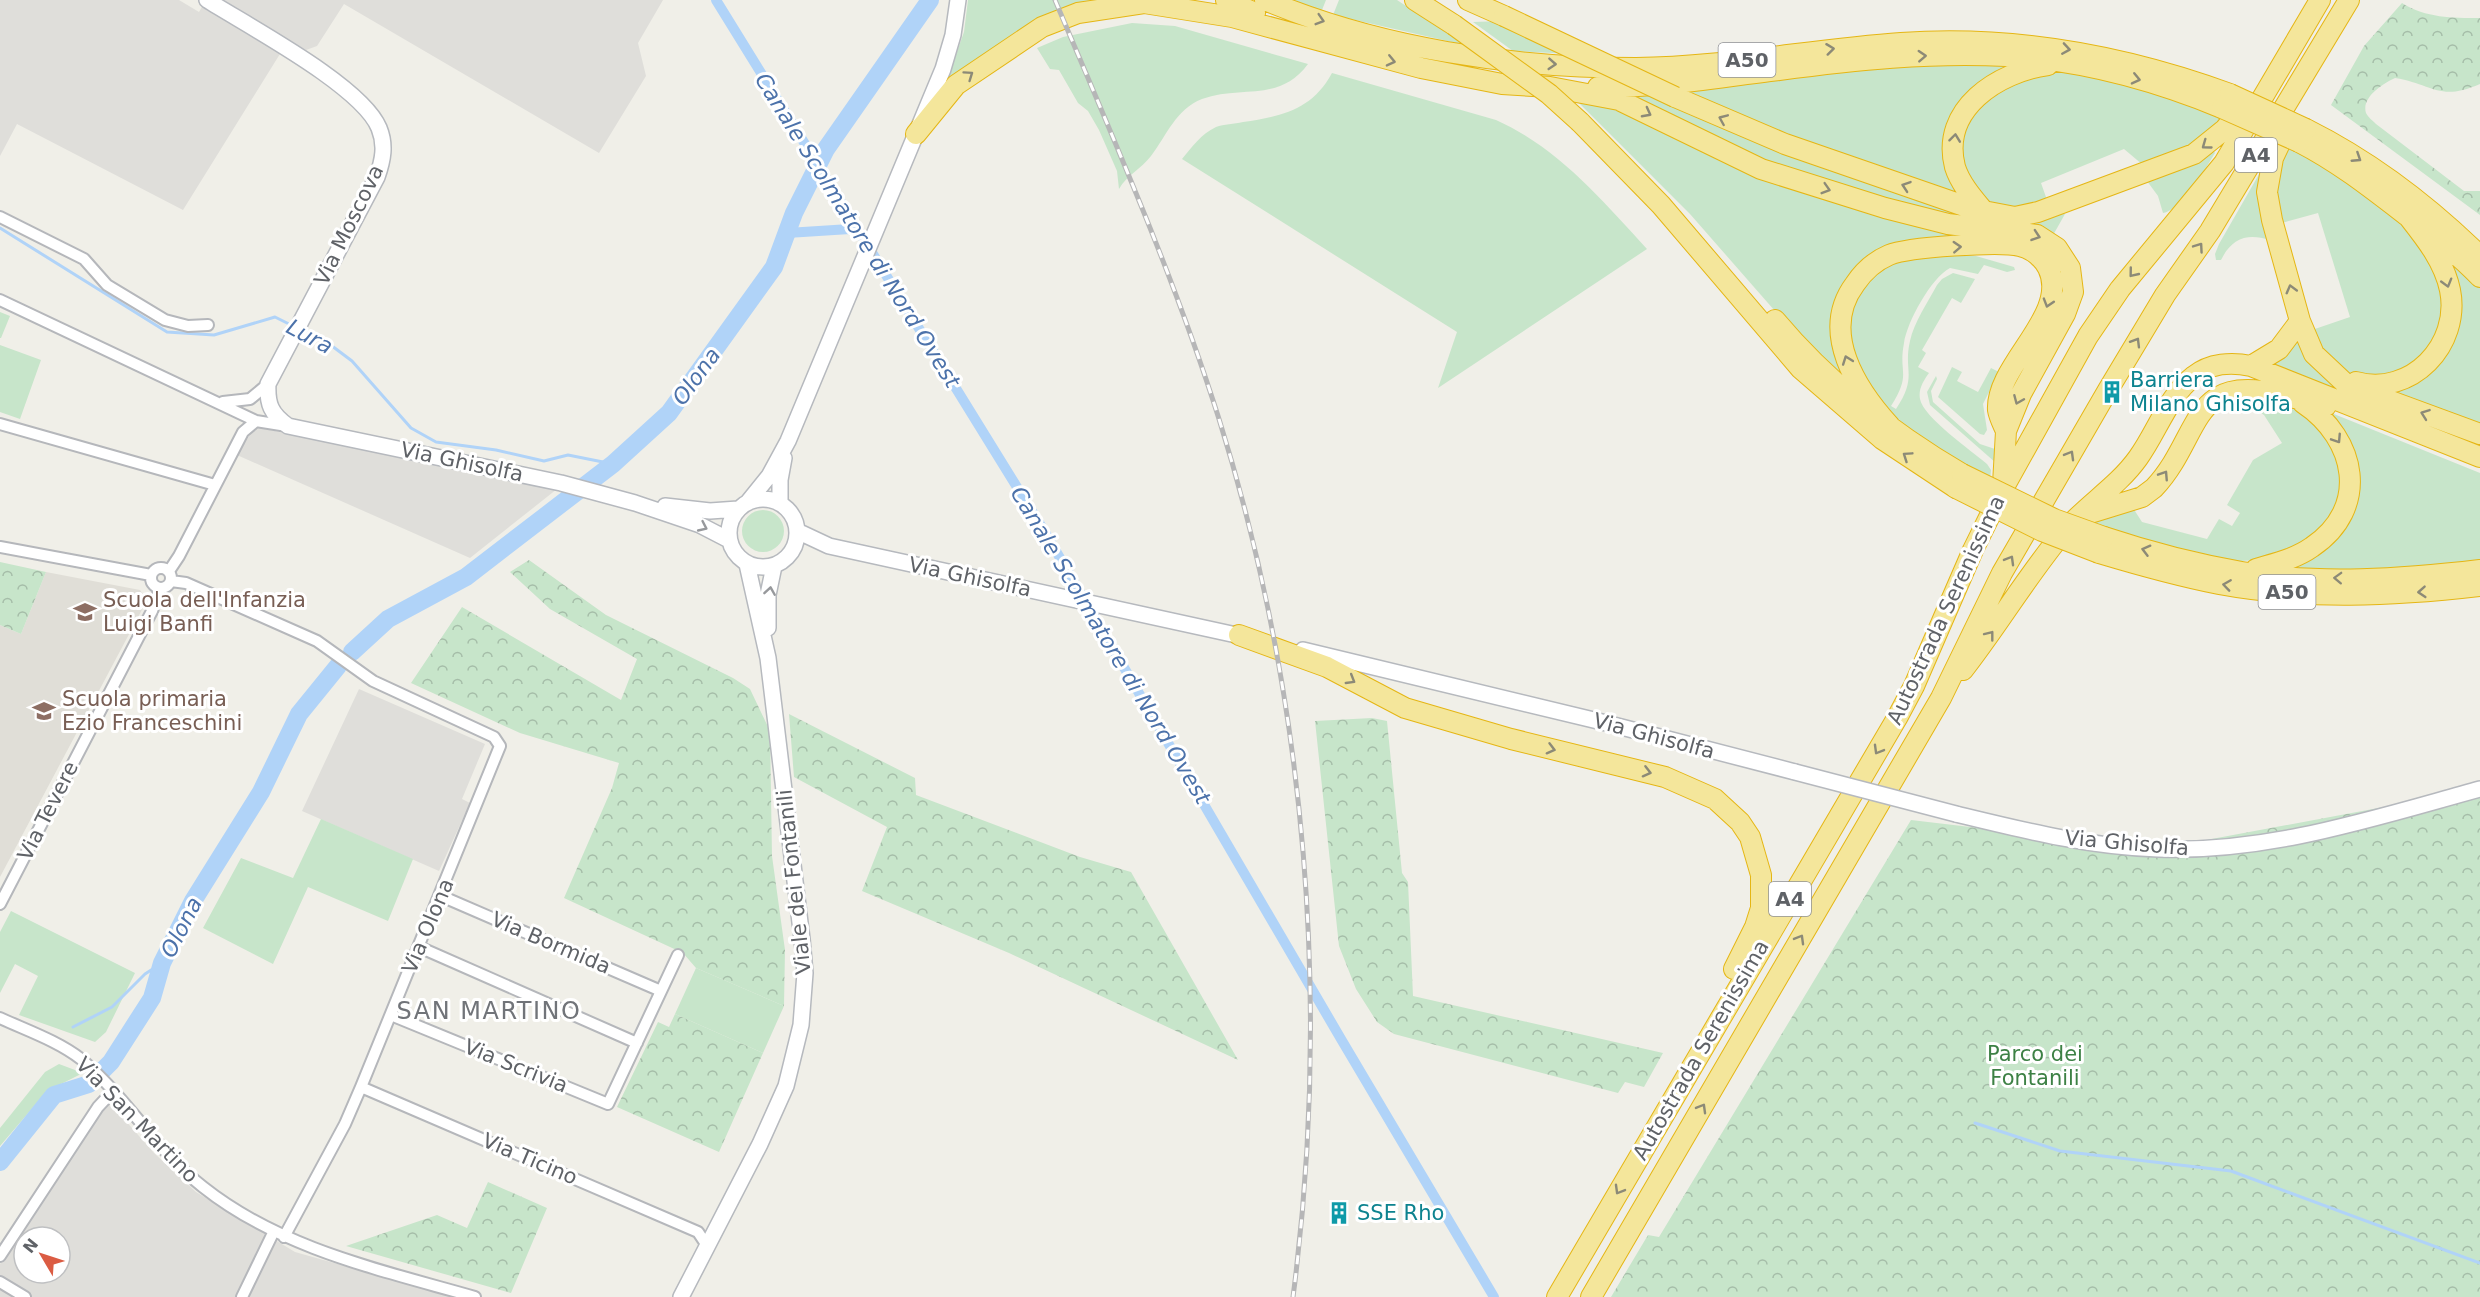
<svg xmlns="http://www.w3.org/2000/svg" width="2480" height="1297" viewBox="0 0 2480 1297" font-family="'DejaVu Sans',sans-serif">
  <defs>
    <pattern id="forest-crowns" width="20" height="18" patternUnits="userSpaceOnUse" patternTransform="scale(1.5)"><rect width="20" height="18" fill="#c7e5ca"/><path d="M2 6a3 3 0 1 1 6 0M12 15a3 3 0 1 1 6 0" fill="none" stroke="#a5bda8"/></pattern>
  </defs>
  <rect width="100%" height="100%" fill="#f0efe8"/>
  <!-- industrial -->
  <path fill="#dfdeda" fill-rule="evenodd" d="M 0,0 L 179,0 L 199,12 L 206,0 L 663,0 L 638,43 L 646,76 L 599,153 L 344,4 L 317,46 L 306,50 L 288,41 L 183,210 L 17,124 L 0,156 Z
    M 255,427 L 557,489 L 470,558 L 237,455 Z
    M 359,689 L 485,744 L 462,799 L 470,803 L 439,871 L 302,811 Z
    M 109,1102 L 154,1153 L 196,1192 L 295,1252 L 455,1297 L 0,1297 L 0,1264 ZM 24,1237 L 60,1237 L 60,1273 L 24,1273 Z"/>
  <!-- education -->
  <path fill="#e0ded7" d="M 46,572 L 140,590 L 145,597 L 144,606 L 0,877 L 0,625 L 21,634 Z"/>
  <!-- grass -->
  <path fill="#c7e5ca" d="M 968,0 L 1119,0 L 1098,3 L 944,88 L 964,32 Z
    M 1288,0 L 1326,0 L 1322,10 Z
    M 1339,0 L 1397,0 L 1465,45 L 1333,15 Z
    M 1502,21 L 1570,54 L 1513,51 L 1473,22 Z
    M 1132,23 L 1175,26 L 1308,64 C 1279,103 1242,85 1202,99 C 1176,109 1167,135 1151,156 C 1141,169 1127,175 1119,189 L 1117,171 L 1099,130 L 1088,111 L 1078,103 L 1059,70 L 1050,69 L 1037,48 L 1063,37 Z
    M 2025,62 L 1958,110 L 1959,197 L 1883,173 L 1676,91 L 1837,68 Z
    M 2050,71 L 2092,73 L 2225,115 L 2191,147 L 2143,165 L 2124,149 L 2041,183 L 2047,200 L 2019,209 L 1987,202 L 1964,176 L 1961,129 L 1994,89 Z
    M 1332,73 L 1496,120 C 1558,148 1601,199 1647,249 L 1438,388 L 1457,332 L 1182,159 C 1192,147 1201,134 1216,127 C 1224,124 1234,124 1243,122 C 1282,116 1312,110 1332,73 Z
    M 1654,94 L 1941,203 L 2065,214 L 2052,237 L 1984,226 L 1779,169 L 1634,100 L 1632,95 Z
    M 1572,96 L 1614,104 L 1707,151 L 1751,170 L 1802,187 L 1949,228 L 2041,242 L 2058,256 L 2067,282 L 2063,286 C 2057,263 2051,249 2027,241 C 2001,238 1908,241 1885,251 C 1832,275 1827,336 1851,382 L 1847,385 L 1803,343 L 1690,214 Z
    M 2285,141 L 2371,192 L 2425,247 L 2445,299 L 2435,344 L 2397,375 L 2353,376 L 2342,372 L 2334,367 L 2309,331 L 2350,317 L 2318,213 L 2278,224 L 2274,207 Z
    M 2213,150 L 2215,153 C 2206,168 2180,211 2163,213 L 2158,196 L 2147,181 Z
    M 2262,169 L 2270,240 C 2247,233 2232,238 2221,260 L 2216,260 L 2215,254 L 2219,244 Z
    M 2437,249 L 2480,285 L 2480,429 L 2377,389 L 2447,343 Z
    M 1958,254 L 1976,256 L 2014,267 L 2015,270 L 2007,272 L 1984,265 L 1978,274 L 1950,268 C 1931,278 1907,322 1904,343 C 1898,374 1912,373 1891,406 L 1896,409 C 1918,376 1903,371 1910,341 C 1914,322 1928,302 1937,285 L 1942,279 L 1953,273 L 1975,279 L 1961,303 L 1952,298 L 1922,350 L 1926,353 L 1918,367 L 1929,373 C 1924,380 1918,389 1920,399 C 1923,417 1972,451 1987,464 L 1991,470 L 1990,481 L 1894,422 L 1874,400 L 1846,332 L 1860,284 L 1895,259 Z
    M 0,312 L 10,316 L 1,338 L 0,338 Z
    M 2299,339 L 2315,364 L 2480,439 L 2480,452 L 2266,366 Z
    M 0,345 L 41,360 L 20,419 L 0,412 Z
    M 1952,367 L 1962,372 L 1957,381 L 1978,392 L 1991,368 L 1999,372 L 1983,404 L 1987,430 L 1984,435 L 1980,434 L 1938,397 Z
    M 1936,376 L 1937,379 L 1931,391 L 1933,402 L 1980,444 L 1995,449 L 1996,463 L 1930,405 L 1927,392 Z
    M 2287,406 L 2310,416 L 2340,454 L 2339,508 L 2308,545 L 2258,560 L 2225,562 L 2087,525 L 2093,520 L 2133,508 L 2142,522 L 2207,539 L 2219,519 L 2232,526 L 2240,513 L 2227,505 L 2253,460 L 2282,443 L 2264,415 L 2255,409 Z
    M 2324,410 L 2480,473 L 2480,566 L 2410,573 L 2275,571 L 2350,511 Z
    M742 531a21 21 0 1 1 42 0a21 21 0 1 1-42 0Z
    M 321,819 L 413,859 L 388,921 L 308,887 L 273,964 L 203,928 L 241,858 L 293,878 Z
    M 11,911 L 135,973 L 106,1032 L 95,1042 L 19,1015 L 38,976 L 15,964 L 0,993 L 0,932 Z
    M 696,968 L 784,1006 L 763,1053 L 675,1014 Z
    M 59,1064 L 83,1073 L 47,1091 L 0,1146 L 0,1128 L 45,1072 Z"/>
  <!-- forest -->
  <path fill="url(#forest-crowns)" d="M 2402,3 C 2426,18 2452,18 2480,18 L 2480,84 C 2439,102 2433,84 2395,78 C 2384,83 2361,97 2366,113 C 2368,117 2373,121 2376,124 L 2464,191 L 2480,191 L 2480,215 L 2331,105 L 2364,46 Z
    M 529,560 L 606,615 L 733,678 L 750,689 L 770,731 L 772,856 L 785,950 L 784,1006 L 696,968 L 683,953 L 564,898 L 612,788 L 619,763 L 520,733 L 411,683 L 462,607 L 621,700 L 637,659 L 550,609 L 510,572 Z
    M 0,562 L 46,572 L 21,634 L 0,625 Z
    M 789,714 L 915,778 L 916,795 L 1080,857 L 1131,872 L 1238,1060 L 1009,953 L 862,891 L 887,827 L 794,777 Z
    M 1372,718 L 1387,721 L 1402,873 L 1408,882 L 1413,996 L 1663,1053 L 1644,1087 L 1625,1082 L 1618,1093 L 1394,1034 L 1377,1022 L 1356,989 L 1339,946 L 1315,721 Z
    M 2480,789 L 2480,1297 L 1611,1297 L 1648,1235 L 1659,1237 L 1911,820 L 2158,849 Z
    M 675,1014 L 763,1053 L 719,1152 L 617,1107 L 658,1022 L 669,1027 Z
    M 488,1182 L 547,1208 L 511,1293 L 346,1246 L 437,1215 L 467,1228 Z"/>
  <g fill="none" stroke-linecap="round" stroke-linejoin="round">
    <!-- stream -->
    <path stroke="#b0d3f8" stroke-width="3" d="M 0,228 L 167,332 L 214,335 L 275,317 L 293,326
      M 302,330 L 332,346 L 352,361 L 411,428 L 436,442 L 496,450 L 544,461 L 568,455 L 613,464
      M 73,1027 L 112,1007 L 145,974 L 162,963
      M 1975,1123 L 2060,1151 L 2231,1171 L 2480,1263"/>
    <!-- canal -->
    <path stroke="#b0d3f8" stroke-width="10" d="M 716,0 L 1046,534 L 1341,1039 L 1494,1297
      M 787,233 L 850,229 L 861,234"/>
    <!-- river -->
    <path stroke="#b0d3f8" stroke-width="18" d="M 352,652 L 388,619 L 466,577 L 613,464 L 669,413 L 774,267 L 794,213 L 826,149 L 930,0
      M 0,1162 L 54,1095 L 89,1084 L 111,1062 L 152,998 L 162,963 L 193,901 L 261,792 L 299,714 L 338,666"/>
    <!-- street casing -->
    <g stroke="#b5b7bb" stroke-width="14">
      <path id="street" d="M 0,217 L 84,259 L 107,285 L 165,320 L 188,326 L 208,325
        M 0,300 L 256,421 L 287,426
        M 223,402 L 250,399 L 268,384
        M 0,424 L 215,485
        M 0,547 L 151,575
        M151 578a10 10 0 1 1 20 0a10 10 0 1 1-20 0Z
        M 169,571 L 179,556 L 243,432 L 256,421
        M 171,581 L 186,583 L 317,641 L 373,681 L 494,737 L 500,746 L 361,1087 L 345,1124 L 284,1237
        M 441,896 L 661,991
        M 0,904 L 152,611 L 160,589
        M 419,947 L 637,1043
        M 391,1015 L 608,1104 L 678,955
        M 0,1018 C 26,1030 58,1041 81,1059 C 126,1097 156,1150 203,1187 C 281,1249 381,1270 475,1297
        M 361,1087 L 698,1232 L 708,1247
        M 0,1256 L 98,1107 L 112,1092
        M 0,1282 L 25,1297
        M 242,1297 L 274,1231"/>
    </g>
    <!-- secondary casing -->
    <g stroke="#b6b9be" stroke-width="18">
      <path id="secondary" d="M 207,0 C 248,26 362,86 379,128 C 386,145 383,160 377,177 L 268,384 C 267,404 271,414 288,426 L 561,483 L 635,503 L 700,525 L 729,540
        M729 533a34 34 0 1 1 68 0a34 34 0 1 1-68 0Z
        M 748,502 L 769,476 L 788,441 L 943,69 L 953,35 L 958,0
        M 780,503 L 780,480 L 784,458
        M 665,506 L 710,511 L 738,509
        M 797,531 L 829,546 L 1250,638
        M 768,628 L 768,595 L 774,566
        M 1303,650 L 1602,722 L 1795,772
        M 1956,814 C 2022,830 2089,847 2158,849 C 2269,853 2374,818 2480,789
        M 681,1297 L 760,1144 L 786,1086 L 801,1025 L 805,973 L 802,939 L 768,658 L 747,564"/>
    </g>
    <!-- highway casing -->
    <g stroke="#e5b614" stroke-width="22">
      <path id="highway" d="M 1226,0 L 1255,13
        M 1265,0 C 1379,48 1513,68 1636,68 C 1725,67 1813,49 1901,43 C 2015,35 2123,55 2230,94
        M 1415,0 L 1454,25
        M 1468,0 L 1504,16
        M 1598,87 C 1660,88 1718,77 1779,70 C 1854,60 1930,52 2006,56 C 2079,60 2154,80 2222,108
        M 1675,97 L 1785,144 L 1973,209 L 2015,217 L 2038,212 L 2194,154 L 2225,129 L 2246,103
        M 1580,122 L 1661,205 L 1801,369 L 1882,439 L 1956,488
        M 2290,122 L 2273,158 L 2267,192 L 2272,220 L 2300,321 L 2314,354 L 2347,385 L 2480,434
        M 2306,129 C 2370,161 2429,206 2480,256
        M 916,134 L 956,85 L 1042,27 L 1078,13 L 1144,3 L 1232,17 L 1421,68 L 1502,84 L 1550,87 L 1619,100 L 1761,169 L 1885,208 L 1948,224 L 2037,235 L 2057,248 L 2070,268 L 2073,292 L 2065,314 L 2021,394 L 2006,431 L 2003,484
        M 2299,142 C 2338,162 2371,188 2406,215 C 2432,235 2457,253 2480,277
        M 1982,209 C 1972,197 1960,183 1955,167 C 1940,109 1998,72 2048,65
        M 1775,320 C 1827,382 1892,433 1962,474
        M 2251,366 L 2279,349 L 2300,321
        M 2356,382 C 2411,397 2461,345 2450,290 C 2444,261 2425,238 2407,215
        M 1890,426 C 1857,390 1819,332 1855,284 C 1863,272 1875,261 1889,255 C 1908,247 2000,241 2020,246 C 2032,249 2042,257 2048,268 C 2071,314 1995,365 1998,410 C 1999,417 2003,424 2006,431
        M 2087,514 L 2142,497 L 2154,488 C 2202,437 2189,371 2281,395 C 2296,399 2312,400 2326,406
        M 2104,537 C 2149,552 2195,564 2242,572 C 2319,585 2403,579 2480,570
        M 2099,553 C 2139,565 2178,576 2219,584 C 2305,600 2394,596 2480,586
        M 2256,569 C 2276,563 2295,559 2312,547 C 2370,508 2357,439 2303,403
        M 1239,635 L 1327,667 L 1405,708 L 1511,739 L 1665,777 L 1715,799 L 1740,822 L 1750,837 L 1761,875 L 1761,908 L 1755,927 L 1734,969
        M 1963,670 C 1999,624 2028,574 2066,529 C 2088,504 2118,486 2138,458 C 2157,432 2168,396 2194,376 C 2210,363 2232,362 2251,366 L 2480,457
        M 1557,1297 L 1897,718 L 1914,686 L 1973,550 L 2003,489 L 2088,336 L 2120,289 L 2224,163 L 2320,0
        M 1591,1297 L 1941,698 L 2002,573 L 2108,390 L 2165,295 L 2210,231 L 2349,0"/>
    </g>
    <!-- street -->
    <use href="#street" stroke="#fff" stroke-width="10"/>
    <!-- secondary -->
    <use href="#secondary" stroke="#fff" stroke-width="15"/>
    <!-- highway -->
    <use href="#highway" stroke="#f4e69b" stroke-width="20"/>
    <!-- rail casing -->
    <g stroke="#b6b6b7" stroke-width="5">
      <path id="rail" d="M 1055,0 C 1113,138 1174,276 1219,419 C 1307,701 1331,1005 1293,1297"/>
    </g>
    <!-- rail -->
    <use href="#rail" stroke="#fff" stroke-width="3" stroke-dasharray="9" stroke-linecap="butt"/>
    <!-- secondary-bridge casing -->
    <g stroke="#b6b9be" stroke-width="18" stroke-linecap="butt">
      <path id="secondary-bridge" d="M 1795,772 L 1956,814"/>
    </g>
    <!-- highway-bridge casing -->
    <g stroke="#e5b614" stroke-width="22" stroke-linecap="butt">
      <path id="highway-bridge" d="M 1504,16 L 1675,97
        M 1454,25 L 1549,94 L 1580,122
        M 2230,94 L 2306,129
        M 2222,108 L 2299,142
        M 1962,474 L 2054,519 L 2104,537
        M 1956,488 L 2042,531 L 2099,553"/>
    </g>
    <!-- secondary-bridge -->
    <use href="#secondary-bridge" stroke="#fff" stroke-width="15"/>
    <!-- highway-bridge -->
    <use href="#highway-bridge" stroke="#f4e69b" stroke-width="20"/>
  </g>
  <!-- one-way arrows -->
  <defs><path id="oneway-chevron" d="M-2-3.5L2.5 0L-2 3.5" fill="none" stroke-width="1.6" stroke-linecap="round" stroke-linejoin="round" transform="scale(1.5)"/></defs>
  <g stroke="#8c8a77">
    <use href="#oneway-chevron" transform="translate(1320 20) rotate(17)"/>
    <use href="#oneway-chevron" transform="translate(1830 49) rotate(-7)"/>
    <use href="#oneway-chevron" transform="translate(2066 49) rotate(9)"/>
    <use href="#oneway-chevron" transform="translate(1922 56) rotate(-3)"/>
    <use href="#oneway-chevron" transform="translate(1391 61) rotate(13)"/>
    <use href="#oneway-chevron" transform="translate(1552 64) rotate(4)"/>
    <use href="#oneway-chevron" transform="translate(969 75) rotate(-35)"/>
    <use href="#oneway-chevron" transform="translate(2136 79) rotate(13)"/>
    <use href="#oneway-chevron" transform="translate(1647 113) rotate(28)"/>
    <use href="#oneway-chevron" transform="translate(1723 119) rotate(-157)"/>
    <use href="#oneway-chevron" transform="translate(1955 138) rotate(-83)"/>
    <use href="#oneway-chevron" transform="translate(2206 145) rotate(144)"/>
    <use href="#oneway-chevron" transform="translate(2357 158) rotate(33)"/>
    <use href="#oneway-chevron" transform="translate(1906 186) rotate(-161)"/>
    <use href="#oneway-chevron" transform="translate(1826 189) rotate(17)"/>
    <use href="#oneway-chevron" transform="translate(2036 236) rotate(19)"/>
    <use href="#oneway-chevron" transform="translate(1957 247) rotate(-3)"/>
    <use href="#oneway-chevron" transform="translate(2199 247) rotate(-55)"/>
    <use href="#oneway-chevron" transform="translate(2133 273) rotate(129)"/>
    <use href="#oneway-chevron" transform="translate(2447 283) rotate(74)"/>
    <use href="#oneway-chevron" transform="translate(2291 289) rotate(-105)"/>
    <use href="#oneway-chevron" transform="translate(2048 303) rotate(107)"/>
    <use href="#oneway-chevron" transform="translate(2136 342) rotate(-59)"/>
    <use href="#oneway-chevron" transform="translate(1847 360) rotate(-110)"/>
    <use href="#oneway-chevron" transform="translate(2018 400) rotate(113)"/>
    <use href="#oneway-chevron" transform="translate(2425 414) rotate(-160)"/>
    <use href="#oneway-chevron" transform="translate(2337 439) rotate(57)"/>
    <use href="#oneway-chevron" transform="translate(2070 455) rotate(-60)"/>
    <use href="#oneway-chevron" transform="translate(1907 456) rotate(-146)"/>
    <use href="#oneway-chevron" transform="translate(2164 475) rotate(-57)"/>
    <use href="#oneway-chevron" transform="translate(2146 550) rotate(-165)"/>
    <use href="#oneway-chevron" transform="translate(2010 560) rotate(-60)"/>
    <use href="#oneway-chevron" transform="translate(2338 578) rotate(-178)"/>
    <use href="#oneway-chevron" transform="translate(2227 585) rotate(-172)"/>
    <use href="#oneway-chevron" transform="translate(2422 592) rotate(176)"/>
    <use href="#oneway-chevron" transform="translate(1990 635) rotate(-52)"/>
    <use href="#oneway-chevron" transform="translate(1351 680) rotate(31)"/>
    <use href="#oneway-chevron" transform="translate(1551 749) rotate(15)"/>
    <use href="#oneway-chevron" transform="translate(1878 750) rotate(120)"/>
    <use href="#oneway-chevron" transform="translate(1647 772) rotate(14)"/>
    <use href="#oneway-chevron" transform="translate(1800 939) rotate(-60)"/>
    <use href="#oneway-chevron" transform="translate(1702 1108) rotate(-60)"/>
    <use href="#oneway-chevron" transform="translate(1619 1190) rotate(120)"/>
  </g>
  <g stroke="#97999c">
    <use href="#oneway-chevron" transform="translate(703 527) rotate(25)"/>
    <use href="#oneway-chevron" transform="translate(770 591) rotate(-81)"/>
  </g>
  <!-- icons -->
  <defs>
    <g id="building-bare" transform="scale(1.8)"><path d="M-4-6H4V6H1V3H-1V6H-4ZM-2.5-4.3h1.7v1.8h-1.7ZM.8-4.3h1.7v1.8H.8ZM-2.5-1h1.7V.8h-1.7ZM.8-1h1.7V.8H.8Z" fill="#0f9aa8" stroke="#fff" stroke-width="2.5" paint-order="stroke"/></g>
    <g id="school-bare" transform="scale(1.8)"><path d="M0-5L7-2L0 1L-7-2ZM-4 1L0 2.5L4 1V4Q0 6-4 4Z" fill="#8d6e63" stroke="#fff" stroke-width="2.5" paint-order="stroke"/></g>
  </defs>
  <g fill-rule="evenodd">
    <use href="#building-bare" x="2112" y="392"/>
    <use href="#school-bare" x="85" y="612"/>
    <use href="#school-bare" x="44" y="711"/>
    <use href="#building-bare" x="1339" y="1213"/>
  </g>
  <g text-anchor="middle" stroke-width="6" stroke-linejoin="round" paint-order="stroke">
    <!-- shield labels -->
    <g fill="#fff" stroke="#8f9195" stroke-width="1.5">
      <rect x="1718.5" y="43" width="57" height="34" rx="4.5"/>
      <rect x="2235" y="138" width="42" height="34" rx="4.5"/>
      <rect x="2258.5" y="575" width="57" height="34" rx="4.5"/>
      <rect x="1769" y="882" width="42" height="34" rx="4.5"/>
    </g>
    <g font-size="20" font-weight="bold" fill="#5f6267">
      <text x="1747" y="67">A50</text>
      <text x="2256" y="162">A4</text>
      <text x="2287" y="599">A50</text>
      <text x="1790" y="906">A4</text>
    </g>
    <!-- street labels -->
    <g font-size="21" fill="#5f6267" stroke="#fff">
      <text transform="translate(349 225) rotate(-64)" y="7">Via Moscova</text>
      <text transform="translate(462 462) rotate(12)" y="7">Via Ghisolfa</text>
      <text transform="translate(970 577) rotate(12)" y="7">Via Ghisolfa</text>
      <text transform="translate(1946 610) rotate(-65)" y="7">Autostrada Serenissima</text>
      <text transform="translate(1654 736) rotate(15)" y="7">Via Ghisolfa</text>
      <text transform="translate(48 811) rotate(-63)" y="7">Via Tevere</text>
      <text transform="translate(2127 843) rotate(5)" y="7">Via Ghisolfa</text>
      <text transform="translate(794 882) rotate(-96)" y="7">Viale dei Fontanili</text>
      <text transform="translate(428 926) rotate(-67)" y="7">Via Olona</text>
      <text transform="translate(551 943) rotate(23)" y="7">Via Bormida</text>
      <text transform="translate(1701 1050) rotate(-60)" y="7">Autostrada Serenissima</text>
      <text transform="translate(516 1066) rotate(22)" y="7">Via Scrivia</text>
      <text transform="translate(137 1120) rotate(46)" y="7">Via San Martino</text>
      <text transform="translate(530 1159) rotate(23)" y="7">Via Ticino</text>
    </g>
    <!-- culture labels -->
    <g font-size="21" fill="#0d838f" stroke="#fff" text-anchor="start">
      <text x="2130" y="387">Barriera<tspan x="2130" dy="24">Milano Ghisolfa</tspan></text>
      <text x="1357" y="1220">SSE Rho</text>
    </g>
    <!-- education labels -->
    <g font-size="21" fill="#785e54" stroke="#fff" text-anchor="start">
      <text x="103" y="607">Scuola dell'Infanzia<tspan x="103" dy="24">Luigi Banfi</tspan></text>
      <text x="62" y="706">Scuola primaria<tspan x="62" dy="24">Ezio Franceschini</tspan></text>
    </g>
    <!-- park labels -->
    <g font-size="21" fill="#3d8145" stroke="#fff">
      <text x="2035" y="1061">Parco dei<tspan x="2035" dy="24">Fontanili</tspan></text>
    </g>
    <!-- water labels -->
    <g font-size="22" font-style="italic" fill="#4c72aa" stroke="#fff">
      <text transform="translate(858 230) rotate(58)" y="8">Canale Scolmatore di Nord Ovest</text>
      <text transform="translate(310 336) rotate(28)" y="8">Lura</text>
      <text transform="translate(696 376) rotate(-54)" y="8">Olona</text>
      <text transform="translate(1111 645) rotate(59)" y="8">Canale Scolmatore di Nord Ovest</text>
      <text transform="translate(181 927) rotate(-63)" y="8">Olona</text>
    </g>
    <!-- quarter labels -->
    <g font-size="24" letter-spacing="1.5" fill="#717479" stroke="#fff">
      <text x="489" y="1019">SAN MARTINO</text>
    </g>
  </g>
  <!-- north arrow -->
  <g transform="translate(42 1255) rotate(309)"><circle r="28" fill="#ffffff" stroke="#bfc0c2" stroke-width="1.5"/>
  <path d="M0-4.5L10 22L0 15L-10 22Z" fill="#db5c43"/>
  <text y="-9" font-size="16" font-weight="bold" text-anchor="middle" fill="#5f6267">N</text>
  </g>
</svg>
